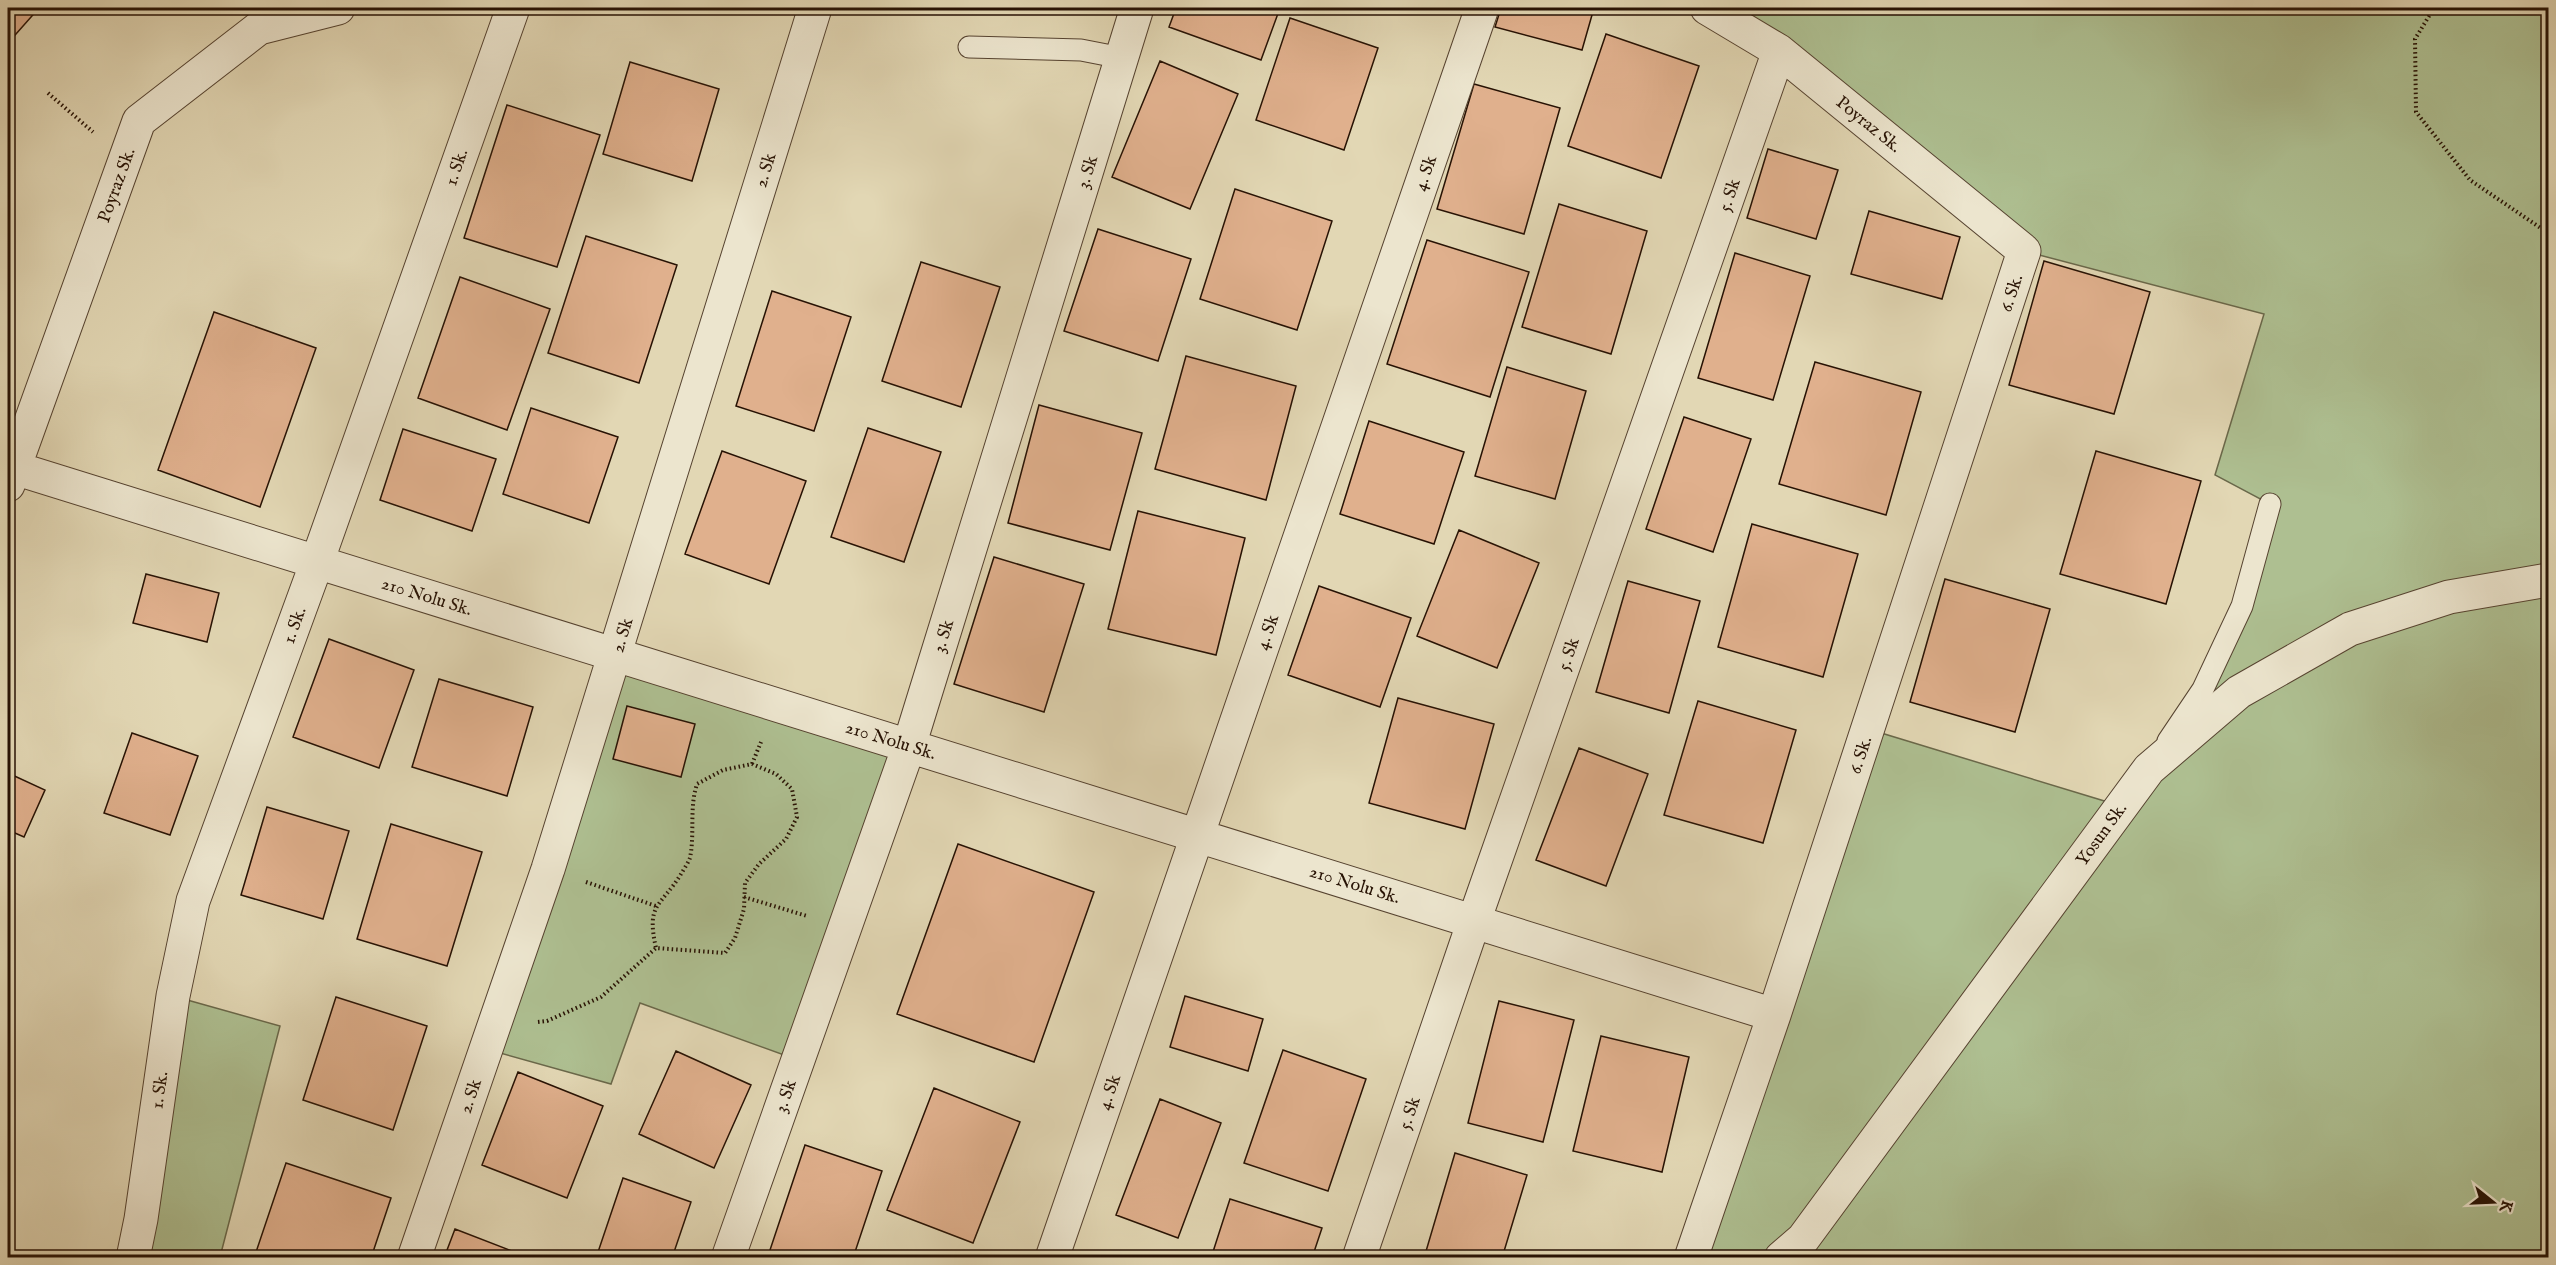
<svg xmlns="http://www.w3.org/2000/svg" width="2556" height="1265" viewBox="0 0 2556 1265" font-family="'IM FELL English',serif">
  <rect width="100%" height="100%" fill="#e2d7b4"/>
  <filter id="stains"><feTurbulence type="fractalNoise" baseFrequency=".00333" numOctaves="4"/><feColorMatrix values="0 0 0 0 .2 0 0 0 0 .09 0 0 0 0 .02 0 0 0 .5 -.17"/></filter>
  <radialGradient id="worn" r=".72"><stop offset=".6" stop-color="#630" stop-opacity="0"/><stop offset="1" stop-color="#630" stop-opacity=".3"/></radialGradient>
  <!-- green -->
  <path fill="#aebf91" stroke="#6a684a" stroke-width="1.5" d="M 1707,8 L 2548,8 L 2548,1257 L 1691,1258 L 1868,729 L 2121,806 L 2203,689 L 2270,504 L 2215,475 L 2264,314 L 2024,251 Z
    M 616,656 L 909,746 L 798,1060 L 640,1003 L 611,1084 L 486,1049 Z
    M 173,996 L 280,1026 L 220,1257 L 133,1258 Z"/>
  <!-- building -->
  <path fill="#e0b08d" stroke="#271204" stroke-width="1.5" d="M 8,8 L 39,8 L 8,43 Z
    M 1176,8 L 1280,8 L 1261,60 L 1169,27 Z
    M 1501,8 L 1594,8 L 1582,50 L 1495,27 Z
    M 1290,18 L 1378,48 L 1344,150 L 1256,120 Z
    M 1606,34 L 1699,66 L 1661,178 L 1568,146 Z
    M 1160,61 L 1238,94 L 1190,209 L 1112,177 Z
    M 630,62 L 719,89 L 692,181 L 603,154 Z
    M 1474,84 L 1560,108 L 1524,234 L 1437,209 Z
    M 507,105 L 600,135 L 557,267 L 464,238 Z
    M 1768,149 L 1838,170 L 1816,239 L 1747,218 Z
    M 1235,189 L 1332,221 L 1297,330 L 1200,299 Z
    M 1559,204 L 1647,231 L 1611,354 L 1522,327 Z
    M 1869,211 L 1960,237 L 1942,299 L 1851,274 Z
    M 1098,229 L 1191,259 L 1158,361 L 1064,331 Z
    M 586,236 L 677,265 L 639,383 L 548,353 Z
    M 1427,240 L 1529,272 L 1490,397 L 1387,364 Z
    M 1735,253 L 1810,276 L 1773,400 L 1698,378 Z
    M 2044,261 L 2150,292 L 2114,414 L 2009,385 Z
    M 921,262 L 1000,287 L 961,407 L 882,381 Z
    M 460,277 L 550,309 L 507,430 L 418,398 Z
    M 772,291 L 851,317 L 814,431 L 736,406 Z
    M 214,312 L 316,348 L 260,507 L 158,470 Z
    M 1186,356 L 1296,386 L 1266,500 L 1155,469 Z
    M 1815,362 L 1921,392 L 1886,515 L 1779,484 Z
    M 1507,367 L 1586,391 L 1555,499 L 1475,476 Z
    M 1039,405 L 1142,433 L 1110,550 L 1008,523 Z
    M 531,408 L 618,437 L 589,523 L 503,494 Z
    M 1684,417 L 1751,439 L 1713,552 L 1646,529 Z
    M 1369,421 L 1464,452 L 1434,544 L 1340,514 Z
    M 868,428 L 941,452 L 904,562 L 831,537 Z
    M 403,429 L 496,459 L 472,531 L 380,500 Z
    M 722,451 L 806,481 L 769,584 L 685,554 Z
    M 2096,451 L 2201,481 L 2166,604 L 2060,574 Z
    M 1138,511 L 1245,538 L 1216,655 L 1108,629 Z
    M 1752,524 L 1858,554 L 1823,677 L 1718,647 Z
    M 1459,530 L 1539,563 L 1497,668 L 1417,636 Z
    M 994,557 L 1084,584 L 1044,712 L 954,684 Z
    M 146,574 L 219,593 L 207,642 L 133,623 Z
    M 1945,579 L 2050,609 L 2015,732 L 1910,702 Z
    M 1628,581 L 1700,601 L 1669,713 L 1596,692 Z
    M 1319,586 L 1411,618 L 1380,707 L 1288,675 Z
    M 329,639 L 414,670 L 379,768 L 293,737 Z
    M 439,679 L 533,707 L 507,796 L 412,767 Z
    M 1398,698 L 1494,724 L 1465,829 L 1369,803 Z
    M 1698,701 L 1796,730 L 1763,843 L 1664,815 Z
    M 627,706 L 695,724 L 681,777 L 613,759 Z
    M 132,733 L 198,756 L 170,835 L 104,813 Z
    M 1579,748 L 1648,774 L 1606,886 L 1536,860 Z
    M 8,773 L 45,790 L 24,837 L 8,830 Z
    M 267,807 L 349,831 L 323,919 L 241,895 Z
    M 391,824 L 482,852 L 447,966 L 357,939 Z
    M 958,844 L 1094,892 L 1034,1062 L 897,1014 Z
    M 1185,996 L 1263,1019 L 1248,1071 L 1170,1047 Z
    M 336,997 L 427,1026 L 393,1130 L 303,1100 Z
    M 1499,1001 L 1574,1020 L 1543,1142 L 1468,1123 Z
    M 1601,1036 L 1689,1057 L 1662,1172 L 1573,1151 Z
    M 1283,1050 L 1366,1079 L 1328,1191 L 1244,1163 Z
    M 676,1051 L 751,1085 L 714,1168 L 639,1134 Z
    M 518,1072 L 603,1106 L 567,1198 L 482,1165 Z
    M 934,1088 L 1020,1122 L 973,1243 L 887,1210 Z
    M 1160,1099 L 1221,1123 L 1178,1238 L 1116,1215 Z
    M 805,1145 L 882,1171 L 853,1258 L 768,1256 Z
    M 1455,1153 L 1527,1175 L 1502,1258 L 1424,1258 Z
    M 286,1163 L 391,1198 L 371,1258 L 254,1258 Z
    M 623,1178 L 691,1202 L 672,1258 L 596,1258 Z
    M 1230,1199 L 1322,1228 L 1312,1258 L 1211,1258 Z
    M 455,1229 L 530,1258 L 444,1258 Z"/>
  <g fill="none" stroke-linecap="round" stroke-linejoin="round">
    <!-- service casing -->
    <g stroke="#564330" stroke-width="23">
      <path id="service" d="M 969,47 L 1081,50 L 1122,58
        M 2168,741 L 2203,689 L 2242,606 L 2270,504"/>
    </g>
    <!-- minor casing -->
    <g stroke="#564330" stroke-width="35">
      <path id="minor" d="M 8,466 L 1774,1015
        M 8,485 L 139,121 L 259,28 L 338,8
        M 133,1258 L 141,1219 L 173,996 L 193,901 L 317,562 L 513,8
        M 414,1258 L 548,869 L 815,8
        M 728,1258 L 909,746 L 1137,8
        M 1052,1258 L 1482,8
        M 1359,1258 L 1474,921 L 1779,51
        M 1691,1258 L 1774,1015 L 2024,251 L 1779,51 L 1707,8
        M 1781,1258 L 1803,1239 L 2149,769 L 2239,692 L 2350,629 L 2449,597 L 2548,580"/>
    </g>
    <!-- path -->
    <path stroke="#271204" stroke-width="4" stroke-dasharray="1.5 3" stroke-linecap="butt" d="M 2434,8 L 2415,39 L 2416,112 L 2470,180 L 2548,233
      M 48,93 L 93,132
      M 752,764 L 761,742
      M 586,882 L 656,906
      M 744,897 L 807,916
      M 538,1022 L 547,1021 L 601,997 L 656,948 L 725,953 L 735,938 L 744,909 L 745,883 L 759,864 L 786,839 L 797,817 L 792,789 L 776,774 L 752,764 L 723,770 L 697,784 C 689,808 695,833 690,858 C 688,863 684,869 681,874 C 660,908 646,903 656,948"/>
    <!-- service -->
    <use href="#service" stroke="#ece5ce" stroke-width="21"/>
    <!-- minor -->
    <use href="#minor" stroke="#ece5ce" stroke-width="33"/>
  </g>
  <g text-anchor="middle" stroke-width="4.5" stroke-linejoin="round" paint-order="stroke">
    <!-- street labels -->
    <g font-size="18" fill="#271204" stroke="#ece5ce">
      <text transform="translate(1869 124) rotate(39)" y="6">Poyraz Sk.</text>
      <text transform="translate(456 167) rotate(-71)" y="6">1. Sk.</text>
      <text transform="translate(765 170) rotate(-73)" y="6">2. Sk</text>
      <text transform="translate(1087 172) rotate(-73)" y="6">3. Sk</text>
      <text transform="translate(1425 173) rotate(-71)" y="6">4. Sk</text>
      <text transform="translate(116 185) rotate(-70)" y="6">Poyraz Sk.</text>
      <text transform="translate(1729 195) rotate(-71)" y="6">5. Sk</text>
      <text transform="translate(2011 293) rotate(-72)" y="6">6. Sk.</text>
      <text transform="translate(427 596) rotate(17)" y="6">210 Nolu Sk.</text>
      <text transform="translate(294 625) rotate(-70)" y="6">1. Sk.</text>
      <text transform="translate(1267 632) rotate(-71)" y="6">4. Sk</text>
      <text transform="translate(622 635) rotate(-73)" y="6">2. Sk</text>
      <text transform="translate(943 636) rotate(-73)" y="6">3. Sk</text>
      <text transform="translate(1568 654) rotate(-71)" y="6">5. Sk</text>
      <text transform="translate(891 740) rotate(17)" y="6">210 Nolu Sk.</text>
      <text transform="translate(1860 755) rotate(-72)" y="6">6. Sk.</text>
      <text transform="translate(2101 834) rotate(-54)" y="6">Yosun Sk.</text>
      <text transform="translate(1355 884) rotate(17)" y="6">210 Nolu Sk.</text>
      <text transform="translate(159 1090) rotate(-82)" y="6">1. Sk.</text>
      <text transform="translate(1109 1092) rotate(-71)" y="6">4. Sk</text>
      <text transform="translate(470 1096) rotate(-71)" y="6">2. Sk</text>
      <text transform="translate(785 1096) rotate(-71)" y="6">3. Sk</text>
      <text transform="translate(1409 1113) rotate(-71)" y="6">5. Sk</text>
    </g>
  </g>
  <!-- margin -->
  <rect width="2556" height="1265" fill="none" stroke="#e2d7b4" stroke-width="30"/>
  <rect x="9" y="9" width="2538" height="1247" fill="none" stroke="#271204" stroke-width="3"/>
  <rect x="15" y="15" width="2526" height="1235" fill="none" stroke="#271204" stroke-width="1.5"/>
  <!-- north arrow -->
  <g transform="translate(2493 1202) rotate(108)" stroke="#ece5ce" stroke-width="4.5" paint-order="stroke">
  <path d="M0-4.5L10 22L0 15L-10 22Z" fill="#271204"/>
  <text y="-9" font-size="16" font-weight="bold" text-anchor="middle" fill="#271204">K</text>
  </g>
  <rect width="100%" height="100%" filter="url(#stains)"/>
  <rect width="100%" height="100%" fill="url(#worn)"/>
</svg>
